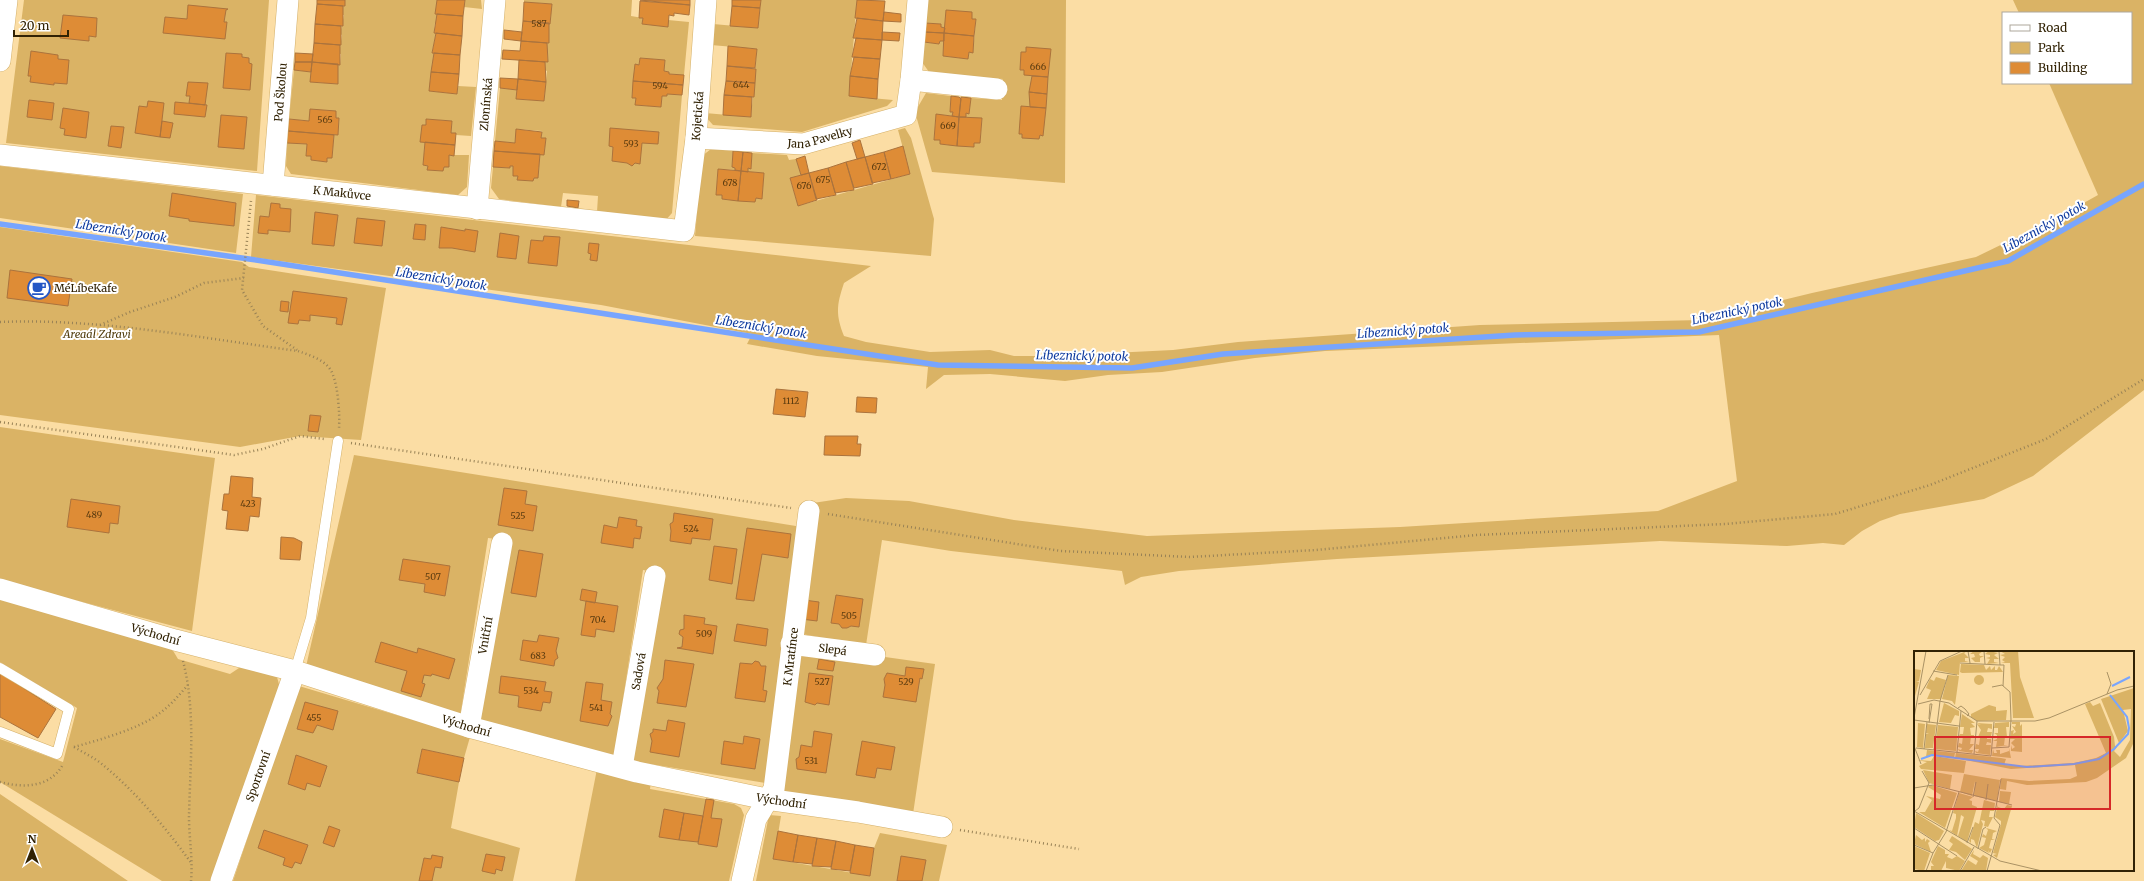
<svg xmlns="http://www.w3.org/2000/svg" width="2144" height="881" viewBox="0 0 2144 881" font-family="Merriweather,serif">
  <rect width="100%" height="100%" fill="#fbdda4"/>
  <!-- green -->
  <path fill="#dab365" d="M 24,0 L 269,0 L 257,171 L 6,143 Z
    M 345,0 L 437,0 L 437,23 L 435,23 L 434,33 L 436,33 L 432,52 L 434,53 L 429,91 L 457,94 L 458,86 L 476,87 L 471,136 L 456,135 L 456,133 L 451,133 L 452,121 L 427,119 L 426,125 L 422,125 L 421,141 L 425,142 L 423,165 L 428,166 L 427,170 L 443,171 L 444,167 L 449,167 L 449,155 L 469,155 L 467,187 L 458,195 L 291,174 L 286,166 L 287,143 L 307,144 L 306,156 L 311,156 L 311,160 L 327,162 L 327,158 L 332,158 L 334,135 L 338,135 L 339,118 L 309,121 L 289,119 L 294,70 L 311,72 L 311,82 L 338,84 L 338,64 L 340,64 L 341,54 L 339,54 L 342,35 L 340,34 L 344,15 L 342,15 L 343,6 L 345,6 Z
    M 465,0 L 481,0 L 482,9 L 464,7 Z
    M 524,0 L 632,0 L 631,16 L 643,18 L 642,24 L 668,26 L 668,20 L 689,22 L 684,75 L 669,74 L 669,72 L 664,71 L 665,60 L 640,58 L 639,65 L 635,65 L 632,98 L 636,98 L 636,105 L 661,107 L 662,96 L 667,96 L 667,94 L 682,95 L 672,213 L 665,221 L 597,212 L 598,196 L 563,193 L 561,207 L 499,199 L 491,188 L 493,167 L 509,168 L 510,166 L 513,166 L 513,176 L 518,176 L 517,180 L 533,181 L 534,178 L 538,178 L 540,154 L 544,154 L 546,138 L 541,138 L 542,131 L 517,129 L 515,143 L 495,141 L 500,88 L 517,90 L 516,99 L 544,101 L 547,71 L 545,70 L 545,62 L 548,62 L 548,52 L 546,51 L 547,43 L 549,43 L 549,23 L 550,23 L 552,4 L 524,2 Z
    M 761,0 L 857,0 L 849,96 L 893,100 L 887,106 L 802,132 L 713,125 L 705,116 L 705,113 L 751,117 L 757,49 L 711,45 L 713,24 L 758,28 Z
    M 927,0 L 1066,0 L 1065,183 L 932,172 L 915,112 L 926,93 L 951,96 L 950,112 L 953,112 L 952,116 L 936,115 L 934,140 L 940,140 L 940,144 L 973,147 L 974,143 L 980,143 L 982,119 L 966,117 L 966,113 L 969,114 L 971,98 L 1002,100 L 1003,79 L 929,72 L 922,62 L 924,42 L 939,44 L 940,41 L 944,41 L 943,56 L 968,59 L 969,52 L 973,52 L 976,19 L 972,19 L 945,28 L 941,27 L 941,24 L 925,23 Z
    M 2013,0 L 2144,0 L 2144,390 L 2033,476 L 1984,499 L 1900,514 L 1880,521 L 1862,531 L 1844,545 L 1823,543 L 1787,546 L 1660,541 L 1337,559 L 1179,571 L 1141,577 L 1125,585 L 1122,571 L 951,551 L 882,540 L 866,645 L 796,633 L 813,503 L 846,498 L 909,501 L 1014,520 L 1147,536 L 1400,527 L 1658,511 L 1737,481 L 1719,335 L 1325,351 L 1255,358 L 1162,372 L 1108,375 L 1065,381 L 990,374 L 944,375 L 926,389 L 928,367 L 817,356 L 747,344 L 752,334 L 601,305 L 251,257 L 256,195 L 871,266 L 844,283 C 837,304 835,314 844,336 L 866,342 L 930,352 L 990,350 L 1014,356 L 1051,356 L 1173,350 L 1238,342 L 1480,325 L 1701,320 L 1812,293 L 1976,257 L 2064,214 L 2098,195 L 2049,83 L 2131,83 L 2131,13 L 2019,13 Z
    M 905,128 L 911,138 L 934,219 L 931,256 L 695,236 L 702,156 L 711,149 L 733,151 L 732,167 L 735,168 L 735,170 L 718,169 L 716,194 L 722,195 L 722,199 L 755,202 L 756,198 L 762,198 L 764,173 L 748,172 L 748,168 L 751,169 L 752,153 L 787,155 L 789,160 L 796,159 L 801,175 L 790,179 L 798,206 L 910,174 L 898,130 Z
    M 0,166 L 243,194 L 236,253 L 0,218 Z
    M 0,227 L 242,262 L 249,267 L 386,288 L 361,440 L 300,436 L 240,447 L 0,415 Z
    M 0,427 L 215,458 L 192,631 L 0,580 Z
    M 354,455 L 802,527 L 765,783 L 632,761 L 661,573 L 643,570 L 614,757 L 478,721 L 506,540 L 488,538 L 460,717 L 305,671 Z
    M 0,597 L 169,644 L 178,659 L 230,674 L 242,666 L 277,677 L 280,688 L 215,881 L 162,881 L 0,782 L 0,739 L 63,762 L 77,708 L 0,662 Z
    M 801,655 L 876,666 L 878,656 L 935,664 L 913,814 L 781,792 Z
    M 299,686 L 470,737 L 464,758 L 422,749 L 417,773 L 459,782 L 451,828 L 520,848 L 513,881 L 233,881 Z
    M 597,769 L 651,782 L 650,789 L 734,804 L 741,808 L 744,815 L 729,881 L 575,881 Z
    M 0,794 L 128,881 L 0,881 Z
    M 769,815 L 781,816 L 774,859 L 870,876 L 874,848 L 880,833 L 947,845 L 939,881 L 756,881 Z"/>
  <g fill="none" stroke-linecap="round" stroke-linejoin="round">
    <!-- stream -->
    <path stroke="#78a5fe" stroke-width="5.5" d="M 0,224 L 249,259 L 938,365 L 1132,368 L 1223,354 L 1515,335 L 1699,332 L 2008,261 L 2144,184"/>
  </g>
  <!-- building -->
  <path fill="#de8c36" stroke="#ab733d" d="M 317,0 L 345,0 L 345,6 L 317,4 Z
    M 437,0 L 465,0 L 463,16 L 435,14 Z
    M 640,0 L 690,0 L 690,5 Z
    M 732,0 L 761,0 L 760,8 L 732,6 Z
    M 857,0 L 885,1 L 883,21 L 855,18 Z
    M 640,1 L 690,5 L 689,15 L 674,13 L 674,16 L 669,15 L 668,27 L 642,24 L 643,18 L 639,18 Z
    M 524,2 L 552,4 L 550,24 L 523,21 Z
    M 317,4 L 343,6 L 343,26 L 315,24 Z
    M 188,5 L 228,9 L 226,10 L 224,22 L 227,22 L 225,39 L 163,33 L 165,17 L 187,19 Z
    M 732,6 L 760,8 L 758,28 L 730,26 Z
    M 946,10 L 972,12 L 972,19 L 976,19 L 974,36 L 944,33 Z
    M 884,12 L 901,14 L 901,22 L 883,21 Z
    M 437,14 L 463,16 L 462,36 L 434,33 Z
    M 63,15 L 97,18 L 96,37 L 89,36 L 89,41 L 60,38 Z
    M 857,18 L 883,21 L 882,40 L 853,38 Z
    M 523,21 L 549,23 L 549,43 L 521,41 Z
    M 925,23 L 941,24 L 941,27 L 945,28 L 944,33 L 924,32 Z
    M 315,24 L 341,26 L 341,45 L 314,43 Z
    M 504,30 L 522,32 L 521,41 L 504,39 Z
    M 882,32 L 900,33 L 899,41 L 882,40 Z
    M 924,32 L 944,33 L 944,41 L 940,41 L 939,44 L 924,42 Z
    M 436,33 L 462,36 L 460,55 L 432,53 Z
    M 944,33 L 974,36 L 973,53 L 969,52 L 968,59 L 943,56 Z
    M 856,38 L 882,40 L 880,59 L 852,57 Z
    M 521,41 L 547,43 L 548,62 L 502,59 L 503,50 L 520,51 Z
    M 314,43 L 340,45 L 340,65 L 312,62 Z
    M 728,46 L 757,49 L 755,68 L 727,66 Z
    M 1026,47 L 1051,49 L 1048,77 L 1024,75 L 1024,70 L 1020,70 L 1021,52 L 1026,52 Z
    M 31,51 L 58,55 L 58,59 L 69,60 L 67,84 L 54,83 L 54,85 L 30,82 L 31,76 L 28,76 Z
    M 226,53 L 242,54 L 242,57 L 249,58 L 249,63 L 252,64 L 250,90 L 223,88 Z
    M 295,53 L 313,54 L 312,62 L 295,62 Z
    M 434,53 L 460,55 L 459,74 L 431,72 Z
    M 854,57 L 880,59 L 878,79 L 850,76 Z
    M 640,58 L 665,60 L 664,71 L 669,72 L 669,74 L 684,75 L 683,85 L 633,81 L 635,64 L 639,65 Z
    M 519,60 L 545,62 L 546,82 L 518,79 Z
    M 295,62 L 312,62 L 311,72 L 294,70 Z
    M 312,62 L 338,64 L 338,84 L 310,82 Z
    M 727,66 L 756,69 L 755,83 L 726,81 Z
    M 431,72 L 459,74 L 457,94 L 429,91 Z
    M 850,76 L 878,79 L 877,99 L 849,96 Z
    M 1032,76 L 1048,77 L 1047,94 L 1029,92 Z
    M 500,78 L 518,79 L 517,90 L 500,88 Z
    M 518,79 L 546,82 L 544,101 L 516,99 Z
    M 633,81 L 683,85 L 682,95 L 667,94 L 667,96 L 662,96 L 661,107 L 635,105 L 636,98 L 632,98 Z
    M 726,81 L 755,83 L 754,97 L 724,95 Z
    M 188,82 L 208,83 L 205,105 L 189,103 L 190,96 L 186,96 Z
    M 1029,92 L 1047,94 L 1046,108 L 1030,107 Z
    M 724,95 L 752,97 L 751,117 L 723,115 Z
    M 951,96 L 959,97 L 961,99 L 959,117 L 952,116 L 953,112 L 950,112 Z
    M 961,97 L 971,98 L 969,114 L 966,113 L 966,117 L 959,117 Z
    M 29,100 L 54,103 L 52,120 L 27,117 Z
    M 148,101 L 164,103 L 160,137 L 135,133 L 139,106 L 147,107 Z
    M 175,102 L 207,105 L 205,117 L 174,114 Z
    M 1021,106 L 1046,108 L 1043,136 L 1040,135 L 1039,139 L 1022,138 L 1022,134 L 1019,134 Z
    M 63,108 L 89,112 L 86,138 L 64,135 L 65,129 L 60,128 Z
    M 310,109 L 336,111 L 336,118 L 339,118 L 338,135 L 288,131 L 289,119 L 309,121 Z
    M 936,114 L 959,117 L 957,146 L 940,144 L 940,140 L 934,140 Z
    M 221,115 L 247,117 L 244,149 L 218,147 Z
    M 959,117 L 982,118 L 980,143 L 974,143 L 974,147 L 957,146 Z
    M 426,119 L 452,121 L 451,133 L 456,133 L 455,145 L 420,142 L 422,125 L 426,125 Z
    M 162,121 L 173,123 L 170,138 L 160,137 Z
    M 111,126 L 124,127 L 121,148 L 108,146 Z
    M 610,128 L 659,132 L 658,144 L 642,143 L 640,164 L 635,163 L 632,166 L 627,163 L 612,161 L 613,147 L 609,146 Z
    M 516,129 L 542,132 L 541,138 L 546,138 L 544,155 L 494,151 L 495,141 L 515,143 Z
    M 288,131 L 334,135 L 332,158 L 327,158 L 327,162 L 311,160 L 311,156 L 306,156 L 307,144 L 287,143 Z
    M 860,140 L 865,157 L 857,159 L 852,143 Z
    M 425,142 L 455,145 L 454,156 L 449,155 L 449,167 L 444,167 L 443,171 L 427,170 L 428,166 L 423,165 Z
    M 903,146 L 910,174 L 891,179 L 884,152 Z
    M 494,151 L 540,154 L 538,178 L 534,178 L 533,181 L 517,180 L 518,176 L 513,176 L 513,166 L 510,166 L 510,168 L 493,167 Z
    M 733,151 L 743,152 L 741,171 L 735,170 L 735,168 L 732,167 Z
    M 743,152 L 752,153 L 751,169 L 748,168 L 748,172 L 741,171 Z
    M 884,152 L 891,179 L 872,183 L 865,157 Z
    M 805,156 L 809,173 L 801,175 L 796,159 Z
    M 865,157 L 873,184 L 854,188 L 846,162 Z
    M 846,162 L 854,190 L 835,193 L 828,168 Z
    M 828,168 L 836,195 L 816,199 L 809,173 Z
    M 718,169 L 741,171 L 738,201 L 722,199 L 722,195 L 716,195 Z
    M 741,171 L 764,173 L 762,199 L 756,198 L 755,202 L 738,201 Z
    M 809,173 L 817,200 L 798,206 L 790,178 Z
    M 172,193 L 236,203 L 234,226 L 189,221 L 189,219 L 169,216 Z
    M 567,200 L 579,201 L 578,208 L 567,206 Z
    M 271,203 L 280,204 L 280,208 L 291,209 L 290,232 L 268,230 L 268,234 L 258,233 L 260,216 L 269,217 Z
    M 315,212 L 338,215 L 334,246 L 312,244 Z
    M 357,218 L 385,221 L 382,246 L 354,243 Z
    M 415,224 L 426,225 L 425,240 L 413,239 Z
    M 441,227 L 465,231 L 465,229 L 478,231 L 475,252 L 452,248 L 439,248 Z
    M 500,233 L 519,236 L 516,259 L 497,257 Z
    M 544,236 L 560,237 L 557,266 L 528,263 L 531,240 L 543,241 Z
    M 589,243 L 599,244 L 597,261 L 590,260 L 591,254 L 588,253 Z
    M 10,270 L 72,279 L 68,306 L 7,298 Z
    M 293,291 L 347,298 L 342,325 L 336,324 L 337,318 L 310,315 L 310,321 L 299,320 L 298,324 L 288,323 Z
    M 281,301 L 289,302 L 288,312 L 280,311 Z
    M 776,389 L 808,392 L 805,417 L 773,414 Z
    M 857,397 L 877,398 L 876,413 L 856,412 Z
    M 310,415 L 321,416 L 318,432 L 308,431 Z
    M 825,436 L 858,436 L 857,444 L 861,444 L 860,456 L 824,455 Z
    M 231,476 L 253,478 L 252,497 L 261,498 L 259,517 L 250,516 L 248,531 L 226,529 L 228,511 L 222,510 L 224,494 L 229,494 Z
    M 504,488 L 527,491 L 525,504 L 537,506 L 533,531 L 498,525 Z
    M 71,499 L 120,506 L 118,524 L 110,523 L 109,533 L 67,527 Z
    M 674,513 L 713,519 L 710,540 L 692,538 L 691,544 L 670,541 L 671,531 L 670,524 L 673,522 Z
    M 619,517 L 637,520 L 636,526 L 642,527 L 640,539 L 634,538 L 633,548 L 601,543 L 604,525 L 617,528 Z
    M 747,528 L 791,534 L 788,558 L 762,554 L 754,601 L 736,599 Z
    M 281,537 L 294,538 L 302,542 L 300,560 L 280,559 Z
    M 714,546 L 737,549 L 732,584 L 709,580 Z
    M 519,550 L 543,554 L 536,597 L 511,593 Z
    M 403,559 L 450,566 L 445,596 L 424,592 L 425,584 L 399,580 Z
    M 582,589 L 597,592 L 595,603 L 580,600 Z
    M 836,595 L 863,599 L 859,627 L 851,626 L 847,628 L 842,628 L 839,624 L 831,623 Z
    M 804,600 L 819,602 L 817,621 L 801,619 Z
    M 586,601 L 618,606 L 614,632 L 596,629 L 595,637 L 581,635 Z
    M 684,615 L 705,618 L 704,624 L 717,626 L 713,654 L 677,648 L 682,647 L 683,637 L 679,634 L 680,630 L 684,629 Z
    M 737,624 L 768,629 L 766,646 L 734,641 Z
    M 539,635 L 559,638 L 556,651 L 558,658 L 555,660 L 554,666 L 520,660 L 523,640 L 537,642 Z
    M 381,642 L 417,653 L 418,648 L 455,659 L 449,679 L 432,674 L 431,676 L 424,675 L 422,683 L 425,684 L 421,697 L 401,691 L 407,671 L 375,662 Z
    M 819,659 L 835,662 L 833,671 L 817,669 Z
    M 665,660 L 694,664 L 686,707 L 657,703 L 659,691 L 657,688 L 663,679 Z
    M 755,661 L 759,662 L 761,666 L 766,666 L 763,690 L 767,691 L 765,702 L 735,698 L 740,663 L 752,664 Z
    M 906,667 L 924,669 L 922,679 L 920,678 L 916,702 L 883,697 L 885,685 L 884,679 L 887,673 L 905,676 Z
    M 0,673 L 56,709 L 38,738 L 0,717 Z
    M 809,673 L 833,676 L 829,705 L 817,703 L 815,705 L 805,702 Z
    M 501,676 L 546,682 L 544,691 L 552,692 L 550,703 L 543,702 L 541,711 L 518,707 L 519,696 L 499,693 Z
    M 586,682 L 603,684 L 601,700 L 612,702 L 610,714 L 612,716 L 608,726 L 580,721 Z
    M 305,702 L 338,711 L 333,730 L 317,725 L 313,733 L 297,729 Z
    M 668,720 L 685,723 L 679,757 L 650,752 L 652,741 L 650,734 L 653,732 L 653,729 L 666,731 Z
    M 814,731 L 832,734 L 826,773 L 797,769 L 796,759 L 799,757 L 801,745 L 812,747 Z
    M 744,736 L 760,739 L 755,769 L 721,764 L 724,741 L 743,744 Z
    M 862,741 L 895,747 L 891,770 L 877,768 L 875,778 L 856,775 Z
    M 422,749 L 464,758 L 459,782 L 417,773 Z
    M 296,755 L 327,766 L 320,787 L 307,783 L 305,790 L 288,784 Z
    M 706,799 L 714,800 L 711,818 L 722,819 L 717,847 L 698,844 Z
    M 664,809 L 684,813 L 679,840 L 659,837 Z
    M 684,813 L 703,816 L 698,842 L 679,840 Z
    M 329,826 L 340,830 L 334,847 L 323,843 Z
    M 264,830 L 308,845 L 301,864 L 295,862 L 292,868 L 283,865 L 285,858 L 258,848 Z
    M 778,831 L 798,835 L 793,862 L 773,859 Z
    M 798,835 L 817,838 L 812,864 L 793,862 Z
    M 817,838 L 836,841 L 831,867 L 812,866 Z
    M 836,841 L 855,845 L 850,871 L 831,869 Z
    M 855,845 L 874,848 L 870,876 L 850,873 Z
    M 486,854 L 505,857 L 502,871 L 496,869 L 495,874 L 482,871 Z
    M 432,855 L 443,857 L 441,868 L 435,867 L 432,881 L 419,881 L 424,858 L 431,859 Z
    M 901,856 L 926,860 L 922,881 L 897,881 Z"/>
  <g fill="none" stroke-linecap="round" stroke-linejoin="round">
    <!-- lane casing -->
    <g stroke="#d4b069" stroke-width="11">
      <path id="lane" d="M 0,668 L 69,709 L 57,754 L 0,732
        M 295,671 L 311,618 L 338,441"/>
    </g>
    <!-- street casing -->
    <g stroke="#d4b069" stroke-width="22">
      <g id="street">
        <path d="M 0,61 L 7,0"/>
        <path d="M 911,80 L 997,89"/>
        <path id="s1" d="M 696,138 L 803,144 L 906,115 L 911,80 L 918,0"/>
        <path id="s2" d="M 0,155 L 684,231 L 696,138 L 706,0"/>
        <path id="s3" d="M 273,185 L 288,0"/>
        <path id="s4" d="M 477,209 L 495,0"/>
        <path id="s5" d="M 0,589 L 175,640 L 295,671 L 469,727 L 637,772 L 766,799 L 858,812 L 942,827"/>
        <path id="s6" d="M 791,644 L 875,655"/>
        <path id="s7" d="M 469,727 L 502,543"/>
        <path id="s8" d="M 622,767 L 655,576"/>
        <path id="s9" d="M 221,881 L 295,671"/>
        <path id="s10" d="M 742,881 L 756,819 L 774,789 L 809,511"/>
      </g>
    </g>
    <!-- path -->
    <path stroke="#988256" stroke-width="2.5" stroke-dasharray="1 3" stroke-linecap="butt" d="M 251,201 L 242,290 L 263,326 L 297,350
      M 0,322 C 98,318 201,338 298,351 C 309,355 323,359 330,369 C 338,380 340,415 339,428
      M 100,325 L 130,312 L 175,297 L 204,283 L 244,278
      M 0,422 L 234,455 L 263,449 L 300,436 L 324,439
      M 351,443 L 791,508
      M 828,514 L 1061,551 L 1190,557 L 1316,550 L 1477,535 L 1725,524 L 1835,514 L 1930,485 L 2046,439 L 2144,379
      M 183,661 C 196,711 190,766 189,817 C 189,838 193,859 191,881
      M 74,747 C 99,740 139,729 160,713 C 171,705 179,695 188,685
      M 74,747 C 84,753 95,758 103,765 C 137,793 166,828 192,864
      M 0,782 C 22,788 49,788 62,766
      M 960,830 L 1079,849"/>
    <!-- lane -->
    <use href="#lane" stroke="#fff" stroke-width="10"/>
    <!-- street -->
    <use href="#street" stroke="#fff" stroke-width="21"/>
  </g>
  <!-- icons -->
  <defs>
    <g id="cafe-ring" transform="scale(1.15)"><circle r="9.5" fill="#fff" stroke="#2557c5" stroke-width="1.5"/><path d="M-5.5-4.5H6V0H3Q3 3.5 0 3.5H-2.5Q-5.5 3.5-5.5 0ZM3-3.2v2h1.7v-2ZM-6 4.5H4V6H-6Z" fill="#2557c5"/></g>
  </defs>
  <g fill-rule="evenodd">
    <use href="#cafe-ring" x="39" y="288"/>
  </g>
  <g text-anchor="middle" stroke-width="4" stroke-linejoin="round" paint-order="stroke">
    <!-- number labels -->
    <g font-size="9" fill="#5c3c10">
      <text x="539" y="27">587</text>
      <text x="1038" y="70">666</text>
      <text x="741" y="88">644</text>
      <text x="660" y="89">594</text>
      <text x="325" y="123">565</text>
      <text x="948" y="129">669</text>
      <text x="631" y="147">593</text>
      <text x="879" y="170">672</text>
      <text x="823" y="183">675</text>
      <text x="730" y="186">678</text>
      <text x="804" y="189">676</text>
      <text x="791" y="404">1112</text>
      <text x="248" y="507">423</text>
      <text x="94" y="518">489</text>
      <text x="518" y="519">525</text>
      <text x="691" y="532">524</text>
      <text x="433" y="580">507</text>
      <text x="849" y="619">505</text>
      <text x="598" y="623">704</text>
      <text x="704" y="637">509</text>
      <text x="538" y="659">683</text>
      <text x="822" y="685">527</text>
      <text x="906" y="685">529</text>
      <text x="531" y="694">534</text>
      <text x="596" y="711">541</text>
      <text x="314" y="721">455</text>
      <text x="811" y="764">531</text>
    </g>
    <!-- street labels -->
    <g font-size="11" fill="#312204" stroke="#fff">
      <text dy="4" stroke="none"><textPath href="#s3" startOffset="93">Pod Školou</textPath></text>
      <text dy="4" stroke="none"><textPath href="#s4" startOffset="105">Zlonínská</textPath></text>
      <text dy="4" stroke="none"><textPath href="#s2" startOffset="804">Kojetická</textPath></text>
      <text dy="4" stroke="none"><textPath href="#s1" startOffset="125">Jana Pavelky</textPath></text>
      <text dy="4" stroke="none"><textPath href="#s2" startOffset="344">K Makůvce</textPath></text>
      <text dy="4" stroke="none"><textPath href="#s5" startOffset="162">Východní</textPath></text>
      <text dy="4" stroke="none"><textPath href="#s7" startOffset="93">Vnitřní</textPath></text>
      <text dy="4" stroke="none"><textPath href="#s6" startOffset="42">Slepá</textPath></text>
      <text dy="4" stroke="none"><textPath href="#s10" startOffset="232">K Mratínce</textPath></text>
      <text dy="4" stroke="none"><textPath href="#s8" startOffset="97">Sadová</textPath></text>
      <text dy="4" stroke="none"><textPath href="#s5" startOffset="486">Východní</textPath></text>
      <text dy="4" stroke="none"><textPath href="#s9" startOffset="111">Sportovní</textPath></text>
      <text dy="4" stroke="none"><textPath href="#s5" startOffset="810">Východní</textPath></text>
    </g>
    <!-- poi labels -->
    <g font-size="11" fill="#312204" stroke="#fff" text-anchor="start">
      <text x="54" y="292">MéLíbeKafe</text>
    </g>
    <!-- park labels -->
    <g font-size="11" font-style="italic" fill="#4d3807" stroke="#fff">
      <text x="97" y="338">Areaál Zdravi</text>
    </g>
    <!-- water labels -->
    <g font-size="12" font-style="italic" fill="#0e3a9f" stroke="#fff">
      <text transform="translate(2044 227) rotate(-29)" y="4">Líbeznický potok</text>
      <text transform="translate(121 231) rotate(9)" y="4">Líbeznický potok</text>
      <text transform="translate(441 279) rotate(9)" y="4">Líbeznický potok</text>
      <text transform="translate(1737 311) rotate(-12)" y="4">Líbeznický potok</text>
      <text transform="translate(761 327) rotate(9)" y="4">Líbeznický potok</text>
      <text transform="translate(1403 331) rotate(-4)" y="4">Líbeznický potok</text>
      <text transform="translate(1082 356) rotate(1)" y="4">Líbeznický potok</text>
    </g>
  </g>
  <!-- overview -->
  <g transform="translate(1914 651)">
    <rect width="220" height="220" fill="#fbdda4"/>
    <path d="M 53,0 L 50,2 L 55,7 L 51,7 L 51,10 L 55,11 L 46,11 L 45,24 L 22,19 L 27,10 ZM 60,0 L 69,0 L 65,3 L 66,5 L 70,5 L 66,7 L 66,11 L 70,11 L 57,11 L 61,11 L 57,7 L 61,6 L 60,3 L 56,3 ZM 75,0 L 84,2 L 80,4 L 85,8 L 80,8 L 80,11 L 85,12 L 73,13 L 76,8 L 72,7 L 76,6 L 76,4 L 71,3 ZM 86,0 L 104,0 L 106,26 L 120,67 L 99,67 L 96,12 L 87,12 L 91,11 L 88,9 L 91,6 L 86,4 L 91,3 ZM 47,13 L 70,14 L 72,19 L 76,15 L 77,19 L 81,15 L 81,19 L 83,19 L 85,15 L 89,21 L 48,22 L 46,21 ZM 0,18 L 7,19 L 5,30 L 2,30 L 5,31 L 1,45 ZM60 29a5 5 0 1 1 10 0a5 5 0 1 1-10 0ZM 34,24 L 45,25 L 41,54 L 38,50 L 28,48 ZM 22,26 L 32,29 L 27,48 L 13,48 L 17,39 L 12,37 L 16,28 L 20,30 ZM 220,37 L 220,91 L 212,107 L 183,127 L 172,131 L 113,134 L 93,130 L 92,139 L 86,138 L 87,127 L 115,130 L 156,128 L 163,125 L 161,114 L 97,118 L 41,107 L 42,102 L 87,107 L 92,108 L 90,114 L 107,115 L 160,112 L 182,107 L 192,102 L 171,53 L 176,51 L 179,55 L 186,52 L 200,86 L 201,95 L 203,96 L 200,100 L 206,106 L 216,89 L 217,58 L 209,59 L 214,80 L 205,92 L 187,48 ZM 30,52 L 45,60 L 45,65 L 41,64 L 37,72 L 25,71 ZM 75,54 L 82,56 L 82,60 L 93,59 L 92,69 L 63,70 L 57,66 L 57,63 ZM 48,63 L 61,72 L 57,72 L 61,76 L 56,77 L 57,84 L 60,84 L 60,87 L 57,86 L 56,93 L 60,93 L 55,99 L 59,99 L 58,102 L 45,100 L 44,98 L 47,99 L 48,97 L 44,96 L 45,92 L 48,93 L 49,85 L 45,85 L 46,83 L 49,83 L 50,76 L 46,76 ZM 95,71 L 95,76 L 92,76 L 93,86 L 91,86 L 90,94 L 94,94 L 82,96 L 83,90 L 79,90 L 83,88 L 83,84 L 80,82 L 84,82 L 84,77 L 80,77 L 81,72 ZM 98,71 L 106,71 L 106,75 L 108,73 L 108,101 L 97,100 L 97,94 L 98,98 L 101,96 L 97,92 L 101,88 L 96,88 L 97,80 L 100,79 L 99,83 L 102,81 L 98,75 L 101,76 L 102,73 L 98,73 ZM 4,72 L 11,73 L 9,97 L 3,96 ZM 63,72 L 78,73 L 78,78 L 74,77 L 73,81 L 78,81 L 77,85 L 73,85 L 73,88 L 77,88 L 77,92 L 73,91 L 72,94 L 77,94 L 76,104 L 62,102 L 61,100 L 64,101 L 65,98 L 61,98 L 62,93 L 65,94 L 66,87 L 64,86 L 67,79 L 63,73 L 67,74 ZM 13,73 L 22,74 L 19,97 L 11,97 L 12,83 L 15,83 L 12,82 ZM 24,74 L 44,76 L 42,100 L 21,98 ZM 95,97 L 97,107 L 78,105 L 79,98 L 80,102 L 83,102 L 82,99 L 86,99 L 86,103 L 95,100 ZM 13,99 L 41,102 L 40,107 L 19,104 L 12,106 ZM 20,105 L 52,110 L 50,122 L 7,118 L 5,115 L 13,111 L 3,109 L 17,110 ZM 9,119 L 38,124 L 36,138 L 15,132 ZM 50,123 L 86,129 L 83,150 L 60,145 L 61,130 L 58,145 L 46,141 ZM 17,134 L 43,142 L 31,177 L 5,161 L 11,161 L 18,149 L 36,161 L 12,145 L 26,148 L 27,144 L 14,136 ZM 86,140 L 97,141 L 95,153 L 85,151 ZM 45,142 L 59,146 L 55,149 L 58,150 L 58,154 L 63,156 L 53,191 L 44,185 L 50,166 L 47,164 L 43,185 L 35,179 L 38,180 L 42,167 L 42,163 L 39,162 ZM 70,149 L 81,152 L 80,160 L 76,160 L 75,166 L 79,166 L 74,176 L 70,175 L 71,170 L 67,169 L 69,173 L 65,189 L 60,187 L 65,189 L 63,197 L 60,189 L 57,188 L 57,192 L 55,190 L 61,171 L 65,173 ZM 84,153 L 84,156 L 90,158 L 93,154 L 98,155 L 83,207 L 79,204 L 83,203 L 79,202 L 87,173 L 87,170 L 81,166 ZM 2,162 L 30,180 L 25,189 L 21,190 L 0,176 ZM 72,177 L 83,180 L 79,182 L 78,188 L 81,189 L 77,189 L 75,197 L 78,198 L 76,202 L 74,199 L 75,202 L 65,197 L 70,194 L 72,187 L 68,186 L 69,183 L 72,185 L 74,179 ZM 2,184 L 8,189 L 11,187 L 11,191 L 13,188 L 16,190 L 14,192 L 17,201 L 0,193 ZM 38,185 L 58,198 L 51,209 L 42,201 L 35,199 L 39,193 L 35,190 ZM 0,195 L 16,202 L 10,220 L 0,218 ZM 24,195 L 31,199 L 31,203 L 35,203 L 33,206 L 38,208 L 43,205 L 51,210 L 45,220 L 32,217 L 32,210 L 27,220 L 17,220 L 17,215 L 20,215 L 17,211 ZM 60,199 L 59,203 L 66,207 L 69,204 L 74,207 L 72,220 L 47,220 L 54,209 L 62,214 L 64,210 L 56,205 Z" fill="#dab365"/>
    <path fill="none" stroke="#78a5fe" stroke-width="2" d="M 198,35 L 216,26M 7,108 L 18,104 L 113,116 L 160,113 L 185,108 L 200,98 L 214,83 L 215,77 L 213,66 L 196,44"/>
    <path fill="none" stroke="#aa9264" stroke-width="1" d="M 54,0 L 56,12M 70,0 L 71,13M 85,0 L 86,14 L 90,14 L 89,35M 46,12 L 86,14M 19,20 L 43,24M 193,21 L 197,33 L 193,43M 6,44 L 26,10 L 48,0M 4,53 L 20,49 L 35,52 L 63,70 L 121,70 L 135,67 L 203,39 L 220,35M 44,57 L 47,55 L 51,58 L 55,63 L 53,65M 0,67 L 12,0M 0,69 L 45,75M 15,72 L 18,53 L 16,53 L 15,68M 0,95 L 7,113M 2,97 L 77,105 L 80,71M 78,97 L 95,96 L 97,69 L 96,41 L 88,34 L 78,36M 10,98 L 13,71M 20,99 L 26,50 L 34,24M 43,101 L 47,60M 60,103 L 63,70M 0,137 L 19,134 L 98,154M 59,146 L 62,131M 72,149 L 74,133M 0,160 L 86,210 L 128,220M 1,160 L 5,157 L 15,132 L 8,120M 0,177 L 43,205M 53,192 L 59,176M 0,194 L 19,202M 64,198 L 69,178 L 72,176M 12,220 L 19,202 L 32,181 L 45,141M 46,220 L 60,196M 73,220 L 86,174 L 80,167 L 87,128"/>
    <path fill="#d62828" fill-opacity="0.15" stroke="#d62828" stroke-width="2" d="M 21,86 L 196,86 L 196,158 L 21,158 Z"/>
    <rect width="220" height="220" fill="none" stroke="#312204" stroke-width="2"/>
  </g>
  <!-- legend -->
  <rect x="2002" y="12" width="130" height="72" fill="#ffffff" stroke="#ada79b"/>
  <rect x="2010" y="25" width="20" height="6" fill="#ffffff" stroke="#ada79b"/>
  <text x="2038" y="32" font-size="12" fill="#312204">Road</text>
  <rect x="2010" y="42" width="20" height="12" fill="#dab365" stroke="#ada79b"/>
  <text x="2038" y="52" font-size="12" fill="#312204">Park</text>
  <rect x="2010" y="62" width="20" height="12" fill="#de8c36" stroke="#ada79b"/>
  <text x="2038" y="72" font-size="12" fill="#312204">Building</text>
  <!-- north arrow -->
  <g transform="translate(32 849)" stroke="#ffffff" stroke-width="3" paint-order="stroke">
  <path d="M0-3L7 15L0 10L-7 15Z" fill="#312204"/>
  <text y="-6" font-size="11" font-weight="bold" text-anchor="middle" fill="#312204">N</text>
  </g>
  <!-- scale -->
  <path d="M14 30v6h54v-6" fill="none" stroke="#312204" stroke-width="2"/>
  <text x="20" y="30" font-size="12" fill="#312204" stroke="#ffffff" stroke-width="3" paint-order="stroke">20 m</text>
</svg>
